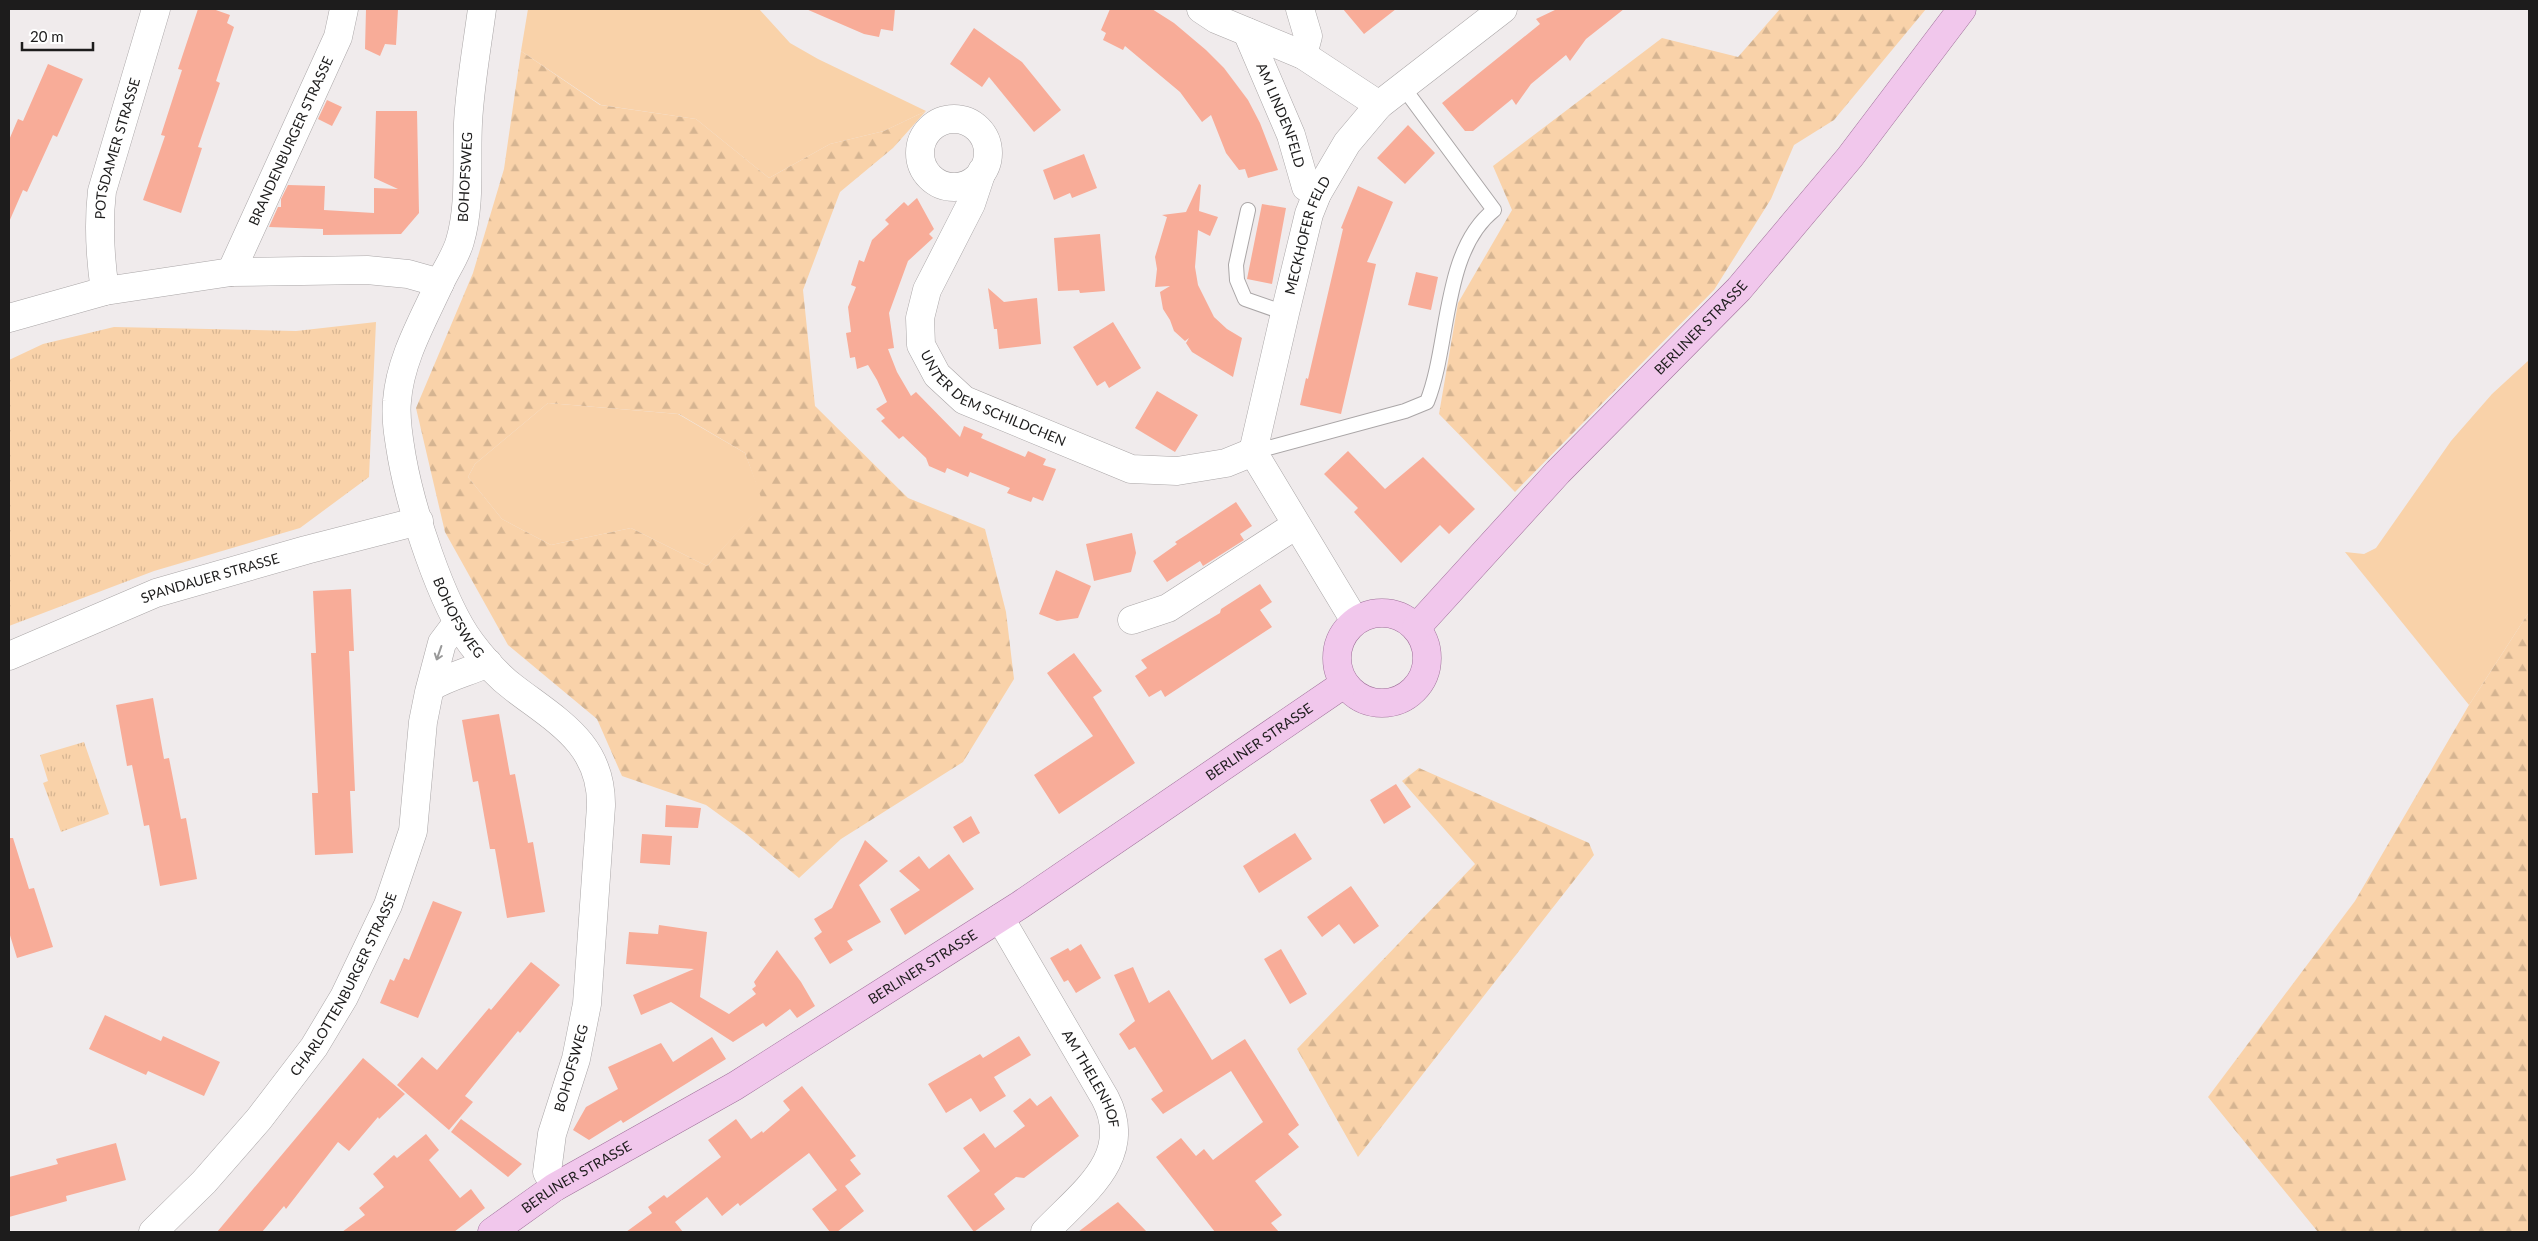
<svg xmlns="http://www.w3.org/2000/svg" width="2538" height="1241" viewBox="0 0 2538 1241" font-family="Lato,sans-serif">
  <defs>
    <pattern id="forest-firs" width="22" height="20" patternUnits="userSpaceOnUse" patternTransform="scale(1.25)"><rect width="22" height="20" fill="#f9d2a9"/><path d="M5 1l3.5 6h-7zM16 11l3.5 6h-7z" fill="#d5b491"/></pattern>
    <pattern id="park-tufts" width="24" height="20" patternUnits="userSpaceOnUse" patternTransform="scale(1.25)"><rect width="24" height="20" fill="#f9d2a9"/><path d="M3 7l-1-3M5 7V3M7 7l1-3M15 17l-1-3M17 17v-4M19 17l1-3" fill="none" stroke="#d5b491"/></pattern>
  </defs>
  <rect width="100%" height="100%" fill="#f0ebec"/>
  <!-- grass -->
  <path fill="#f9d2a9" d="M 528,9 L 759,9 L 790,43 L 818,59 L 926,111 L 884,131 L 830,144 L 769,178 L 696,119 L 601,105 L 521,51 Z
    M 2529,360 L 2529,612 L 2469,705 L 2345,552 L 2364,554 L 2376,548 L 2451,441 L 2492,394 Z
    M 548,403 L 678,414 L 745,453 L 764,503 L 707,566 L 631,528 L 551,545 L 502,519 L 468,477 L 475,464 Z"/>
  <!-- forest -->
  <path fill="url(#forest-firs)" fill-rule="evenodd" d="M 1780,9 L 1926,9 L 1834,120 L 1794,145 L 1771,199 L 1714,290 L 1515,492 L 1439,414 L 1458,303 L 1512,210 L 1493,166 L 1662,38 L 1738,57 Z
    M 521,51 L 600,105 L 696,119 L 769,178 L 830,144 L 884,131 L 926,111 L 893,148 L 840,192 L 803,290 L 815,406 L 908,498 L 985,529 L 1006,612 L 1014,679 L 963,762 L 841,839 L 799,878 L 746,834 L 706,805 L 622,776 L 597,719 L 508,645 L 445,532 L 416,408 L 473,273 L 504,169 ZM 548,403 L 679,414 L 745,453 L 763,503 L 707,566 L 631,528 L 551,545 L 502,519 L 468,477 L 475,464 Z
    M 2529,612 L 2529,1232 L 2318,1232 L 2208,1097 L 2355,901 L 2469,705 Z
    M 1419,768 L 1589,843 L 1594,855 L 1358,1157 L 1297,1049 L 1475,864 L 1402,781 Z"/>
  <!-- park -->
  <path fill="url(#park-tufts)" d="M 376,322 L 369,477 L 300,528 L 154,571 L 9,626 L 9,360 L 43,344 L 114,327 L 296,331 Z
    M 84,742 L 109,814 L 61,832 L 43,783 L 48,781 L 40,755 Z"/>
  <!-- building -->
  <path fill="#f8ac98" d="M 198,9 L 213,9 L 230,15 L 227,23 L 234,27 L 216,81 L 220,83 L 198,147 L 202,148 L 181,213 L 143,200 L 165,136 L 161,135 L 182,70 L 178,69 Z
    M 366,9 L 398,9 L 396,45 L 385,44 L 380,56 L 365,49 Z
    M 806,9 L 895,9 L 893,31 L 881,29 L 879,37 L 864,34 Z
    M 1110,9 L 1152,9 L 1174,23 L 1206,50 L 1224,68 L 1248,100 L 1260,123 L 1278,170 L 1248,178 L 1245,169 L 1239,170 L 1226,153 L 1211,115 L 1202,122 L 1180,92 L 1125,46 L 1123,50 L 1103,40 L 1106,33 L 1101,30 Z
    M 1343,9 L 1396,9 L 1364,34 Z
    M 1557,9 L 1624,9 L 1586,39 L 1570,61 L 1566,55 L 1531,84 L 1516,105 L 1512,99 L 1473,131 L 1465,131 L 1442,103 L 1540,24 L 1536,19 Z
    M 974,28 L 1022,62 L 1061,110 L 1034,132 L 989,77 L 982,87 L 950,64 Z
    M 48,64 L 83,79 L 57,137 L 53,135 L 27,192 L 23,190 L 9,222 L 9,140 L 18,119 L 23,121 Z
    M 327,100 L 342,107 L 332,126 L 318,119 Z
    M 376,111 L 417,111 L 419,213 L 401,234 L 323,235 L 323,229 L 269,227 L 278,207 L 281,207 L 281,199 L 288,185 L 325,186 L 324,210 L 374,213 L 374,188 L 398,189 L 374,178 Z
    M 1408,125 L 1435,153 L 1405,184 L 1377,158 Z
    M 1084,154 L 1097,188 L 1072,198 L 1070,193 L 1054,200 L 1043,170 Z
    M 1199,184 L 1201,185 L 1199,211 L 1218,217 L 1210,236 L 1198,230 L 1195,267 L 1198,285 L 1214,317 L 1227,329 L 1242,338 L 1233,377 L 1192,352 L 1186,343 L 1189,338 L 1185,341 L 1174,331 L 1170,320 L 1163,309 L 1160,292 L 1170,286 L 1155,287 L 1157,269 L 1155,257 L 1167,217 L 1181,223 L 1162,215 L 1186,212 Z
    M 1358,186 L 1393,202 L 1367,262 L 1376,264 L 1341,414 L 1300,405 L 1306,378 L 1308,379 L 1343,229 L 1341,228 Z
    M 917,198 L 934,229 L 929,234 L 933,238 L 908,261 L 889,313 L 894,348 L 888,349 L 897,372 L 911,396 L 916,392 L 960,437 L 964,426 L 983,434 L 981,438 L 1025,457 L 1028,451 L 1046,459 L 1043,465 L 1056,469 L 1043,501 L 1033,497 L 1031,502 L 1007,493 L 1010,488 L 970,472 L 968,477 L 947,468 L 945,473 L 929,466 L 926,458 L 903,436 L 899,439 L 881,421 L 885,418 L 876,409 L 887,402 L 877,380 L 868,365 L 857,369 L 855,357 L 850,358 L 846,333 L 851,332 L 848,307 L 856,287 L 851,285 L 859,260 L 864,262 L 872,240 L 889,224 L 885,220 L 904,202 L 908,206 Z
    M 1262,204 L 1286,208 L 1272,284 L 1247,279 Z
    M 1100,234 L 1105,291 L 1080,293 L 1079,290 L 1058,291 L 1054,238 Z
    M 1416,272 L 1438,277 L 1431,310 L 1408,305 Z
    M 988,288 L 1004,302 L 1037,298 L 1041,344 L 999,349 L 997,329 L 994,329 Z
    M 1113,322 L 1141,368 L 1109,388 L 1105,381 L 1097,386 L 1073,347 Z
    M 1157,391 L 1198,415 L 1175,452 L 1135,428 Z
    M 1348,451 L 1385,489 L 1423,457 L 1475,509 L 1449,534 L 1440,525 L 1401,563 L 1354,512 L 1358,508 L 1324,474 Z
    M 1236,502 L 1252,526 L 1240,534 L 1244,540 L 1203,566 L 1200,561 L 1167,582 L 1153,561 L 1177,544 L 1175,542 L 1186,535 Z
    M 1132,533 L 1136,553 L 1131,572 L 1094,581 L 1086,544 Z
    M 1056,570 L 1091,586 L 1078,618 L 1057,621 L 1039,614 Z
    M 1260,584 L 1272,602 L 1260,610 L 1272,627 L 1165,697 L 1161,690 L 1149,697 L 1135,676 L 1147,668 L 1141,660 L 1220,613 L 1221,609 Z
    M 351,589 L 354,651 L 349,651 L 355,791 L 350,791 L 353,853 L 315,855 L 312,793 L 318,793 L 311,653 L 316,653 L 313,591 Z
    M 1074,653 L 1102,691 L 1093,697 L 1135,763 L 1059,814 L 1034,775 L 1093,736 L 1047,673 Z
    M 153,698 L 164,759 L 169,758 L 181,819 L 186,818 L 197,879 L 160,886 L 149,825 L 144,826 L 132,765 L 127,766 L 116,705 Z
    M 499,714 L 510,775 L 515,774 L 528,843 L 533,842 L 545,912 L 507,918 L 495,849 L 490,849 L 478,781 L 473,782 L 462,720 Z
    M 1396,784 L 1411,807 L 1384,824 L 1370,800 Z
    M 666,805 L 701,808 L 698,828 L 665,827 Z
    M 971,816 L 980,833 L 963,843 L 953,827 Z
    M 1295,833 L 1312,859 L 1259,893 L 1243,866 Z
    M 642,834 L 672,836 L 670,865 L 640,863 Z
    M 9,838 L 13,838 L 29,889 L 34,888 L 53,947 L 17,958 L 9,932 Z
    M 865,840 L 888,861 L 859,885 L 881,922 L 847,941 L 853,950 L 830,964 L 814,938 L 822,932 L 814,919 L 832,908 Z
    M 949,854 L 974,889 L 905,935 L 890,909 L 920,890 L 899,871 L 919,856 L 929,869 Z
    M 1351,886 L 1379,926 L 1354,944 L 1339,924 L 1322,937 L 1307,917 Z
    M 433,901 L 462,912 L 418,1018 L 380,1003 L 390,979 L 394,981 L 404,958 L 409,960 Z
    M 659,925 L 707,932 L 700,997 L 729,1014 L 756,994 L 752,989 L 756,986 L 754,982 L 777,950 L 801,982 L 815,1006 L 797,1018 L 790,1009 L 766,1027 L 763,1023 L 733,1042 L 671,1002 L 641,1015 L 633,995 L 694,969 L 626,964 L 629,932 L 658,934 Z
    M 1081,944 L 1101,978 L 1076,993 L 1068,980 L 1064,982 L 1050,958 L 1068,948 L 1070,951 Z
    M 1281,949 L 1307,994 L 1290,1004 L 1264,959 Z
    M 531,962 L 560,985 L 520,1033 L 518,1031 L 465,1096 L 473,1102 L 449,1130 L 397,1085 L 422,1057 L 437,1070 L 489,1008 L 491,1010 Z
    M 1133,967 L 1149,1003 L 1169,990 L 1212,1060 L 1245,1039 L 1299,1125 L 1288,1134 L 1299,1147 L 1255,1181 L 1282,1215 L 1271,1223 L 1279,1232 L 1215,1232 L 1156,1157 L 1181,1138 L 1196,1156 L 1204,1149 L 1213,1160 L 1263,1122 L 1231,1071 L 1163,1114 L 1151,1099 L 1163,1091 L 1135,1047 L 1129,1050 L 1119,1034 L 1135,1021 L 1114,975 Z
    M 105,1015 L 161,1041 L 163,1036 L 220,1062 L 204,1096 L 148,1071 L 146,1075 L 89,1049 Z
    M 1019,1036 L 1031,1055 L 994,1077 L 1006,1096 L 980,1112 L 971,1098 L 946,1113 L 928,1084 L 980,1054 L 983,1058 Z
    M 712,1037 L 726,1059 L 623,1123 L 621,1120 L 589,1140 L 573,1130 L 586,1107 L 618,1089 L 608,1067 L 661,1043 L 673,1062 Z
    M 363,1058 L 405,1094 L 379,1119 L 378,1117 L 349,1151 L 338,1142 L 286,1209 L 284,1206 L 262,1232 L 217,1232 Z
    M 802,1086 L 856,1156 L 850,1160 L 861,1174 L 845,1186 L 864,1211 L 837,1232 L 830,1232 L 812,1209 L 837,1190 L 809,1153 L 740,1206 L 738,1203 L 722,1216 L 707,1197 L 675,1222 L 683,1232 L 626,1232 L 652,1213 L 648,1207 L 664,1195 L 667,1198 L 721,1157 L 708,1140 L 736,1119 L 751,1139 L 762,1131 L 763,1133 L 790,1110 L 783,1101 Z
    M 1051,1096 L 1079,1136 L 1024,1178 L 1016,1177 L 994,1194 L 1005,1209 L 974,1232 L 947,1196 L 980,1171 L 963,1148 L 984,1133 L 995,1148 L 1025,1126 L 1013,1111 L 1030,1098 L 1037,1106 Z
    M 461,1119 L 522,1164 L 508,1177 L 451,1132 Z
    M 426,1134 L 439,1150 L 429,1160 L 460,1198 L 471,1189 L 485,1208 L 454,1232 L 342,1232 L 365,1215 L 359,1208 L 384,1187 L 373,1174 L 394,1155 L 397,1158 Z
    M 116,1143 L 126,1180 L 66,1196 L 67,1201 L 9,1217 L 9,1177 L 58,1164 L 56,1159 Z
    M 1118,1202 L 1147,1232 L 1078,1232 L 1099,1216 Z"/>
  <g fill="none" stroke-linecap="round" stroke-linejoin="round">
    <!-- service casing -->
    <g stroke="#aaa6a7" stroke-width="16">
      <path id="service" d="M 1248,210 L 1236,265 L 1237,280 L 1245,299 L 1285,313
        M 1253,452 L 1405,411 L 1427,402 C 1450,345 1442,251 1494,210 L 1403,87"/>
    </g>
    <!-- minor casing -->
    <g stroke="#aaa6a7" stroke-width="29">
      <g id="minor">
        <path d="M 1201,9 L 1216,19 L 1303,55 L 1379,105"/>
        <path d="M 1300,9 L 1308,36 L 1303,55"/>
        <path id="s1" d="M 1247,32 L 1291,135 L 1306,187 L 1317,194"/>
        <circle cx="954" cy="153" r="34"/>
        <path id="s2" d="M 982,171 L 971,204 L 927,290 L 920,318 L 921,345 L 937,375 L 964,400 L 1131,469 L 1177,471 L 1226,463 L 1253,452"/>
        <path id="s3" d="M 231,272 L 338,37 L 344,9"/>
        <path id="s4" d="M 105,291 C 100,257 98,225 102,191 L 156,9"/>
        <path d="M 9,318 L 105,291 L 231,272 L 367,270 L 408,274 L 440,283"/>
        <path d="M 1132,620 L 1168,608 L 1296,525"/>
        <path id="s5" d="M 1355,621 L 1253,452 L 1285,313 L 1309,214 L 1317,194 L 1347,143 L 1379,105 L 1503,9"/>
        <path id="s6" d="M 9,656 L 156,593 L 306,550 L 419,521"/>
        <path d="M 431,687 C 449,676 469,672 488,663"/>
        <path id="s7" d="M 1000,918 L 1105,1098 C 1136,1157 1082,1193 1045,1232"/>
        <path id="s8" d="M 153,1232 L 204,1182 L 259,1119 L 314,1047 L 344,997 L 388,905 L 413,831 L 423,722 L 429,692 L 442,643 L 457,623"/>
      </g>
    </g>
    <!-- tertiary casing -->
    <g stroke="#aaa6a7" stroke-width="29">
      <g id="tertiary">
        <path id="s9" d="M 482,9 C 477,47 470,85 468,123 C 466,162 471,203 460,241 C 456,256 445,271 439,285 C 422,322 400,360 397,401 C 395,419 399,440 402,458 C 411,508 441,603 471,643 C 483,659 498,676 514,688 C 557,721 602,744 601,806 L 587,1004 L 576,1059 L 552,1134 L 547,1172 L 555,1187"/>
      </g>
    </g>
    <!-- primary casing -->
    <g stroke="#a0729b" stroke-width="29">
      <g id="primary">
        <circle cx="1382" cy="658" r="45"/>
        <path id="s10" d="M 1416,628 L 1558,472 L 1739,289 L 1850,157 L 1962,9"/>
        <path id="s11" d="M 492,1232 L 555,1187 L 735,1086 L 1020,905 L 1344,684"/>
      </g>
    </g>
    <!-- service -->
    <use href="#service" stroke="#fff" stroke-width="14"/>
    <!-- minor -->
    <use href="#minor" stroke="#fff" stroke-width="28"/>
    <!-- tertiary -->
    <use href="#tertiary" stroke="#fff" stroke-width="28"/>
    <!-- primary -->
    <use href="#primary" stroke="#f1c7ec" stroke-width="28"/>
  </g>
  <!-- one-way arrows -->
  <defs><path id="oneway-shaft" d="M-6 0H5M1.5-3L5.5 0L1.5 3" fill="none" stroke-width="1.6" stroke-linecap="round" stroke-linejoin="round" transform="scale(1.25)"/></defs>
  <use stroke="#999" href="#oneway-shaft" transform="translate(439 653) rotate(109)"/>
  <g text-anchor="middle" stroke-width="5" stroke-linejoin="round" paint-order="stroke">
    <!-- street labels -->
    <g font-size="14" fill="#1d1c1c" stroke="#fff">
      <text dy="5" stroke="none"><textPath href="#s1" startOffset="90">AM LINDENFELD</textPath></text>
      <text dy="5" stroke="none"><textPath href="#s3" startOffset="144">BRANDENBURGER STRASSE</textPath></text>
      <text dy="5" stroke="none"><textPath href="#s4" startOffset="145">POTSDAMER STRASSE</textPath></text>
      <text transform="translate(465 177) rotate(-87)" y="5">BOHOFSWEG</text>
      <text dy="5" stroke="none"><textPath href="#s5" startOffset="421">MECKHOFER FELD</textPath></text>
      <text dy="5" stroke="none"><textPath href="#s10" startOffset="414">BERLINER STRASSE</textPath></text>
      <text dy="5" stroke="none"><textPath href="#s2" startOffset="281">UNTER DEM SCHILDCHEN</textPath></text>
      <text dy="5" stroke="none"><textPath href="#s6" startOffset="216">SPANDAUER STRASSE</textPath></text>
      <text dy="5" stroke="none"><textPath href="#s9" startOffset="634">BOHOFSWEG</textPath></text>
      <text dy="5" stroke="none"><textPath href="#s11" startOffset="911">BERLINER STRASSE</textPath></text>
      <text dy="5" stroke="none"><textPath href="#s11" startOffset="506">BERLINER STRASSE</textPath></text>
      <text dy="5" stroke="none"><textPath href="#s8" startOffset="315">CHARLOTTENBURGER STRASSE</textPath></text>
      <text transform="translate(571 1068) rotate(-74)" y="5">BOHOFSWEG</text>
      <text dy="5" stroke="none"><textPath href="#s7" startOffset="185">AM THELENHOF</textPath></text>
      <text dy="5" stroke="none"><textPath href="#s11" startOffset="101">BERLINER STRASSE</textPath></text>
    </g>
  </g>
  <!-- border -->
  <rect width="2538" height="1241" fill="none" stroke="#1d1c1c" stroke-width="20"/>
  <!-- scale -->
  <path d="M22 42v8h71v-8" fill="none" stroke="#1d1c1c" stroke-width="2.5"/>
  <text x="30" y="42" font-size="15" fill="#1d1c1c" stroke="#ffffff" stroke-width="4" paint-order="stroke">20 m</text>
</svg>
